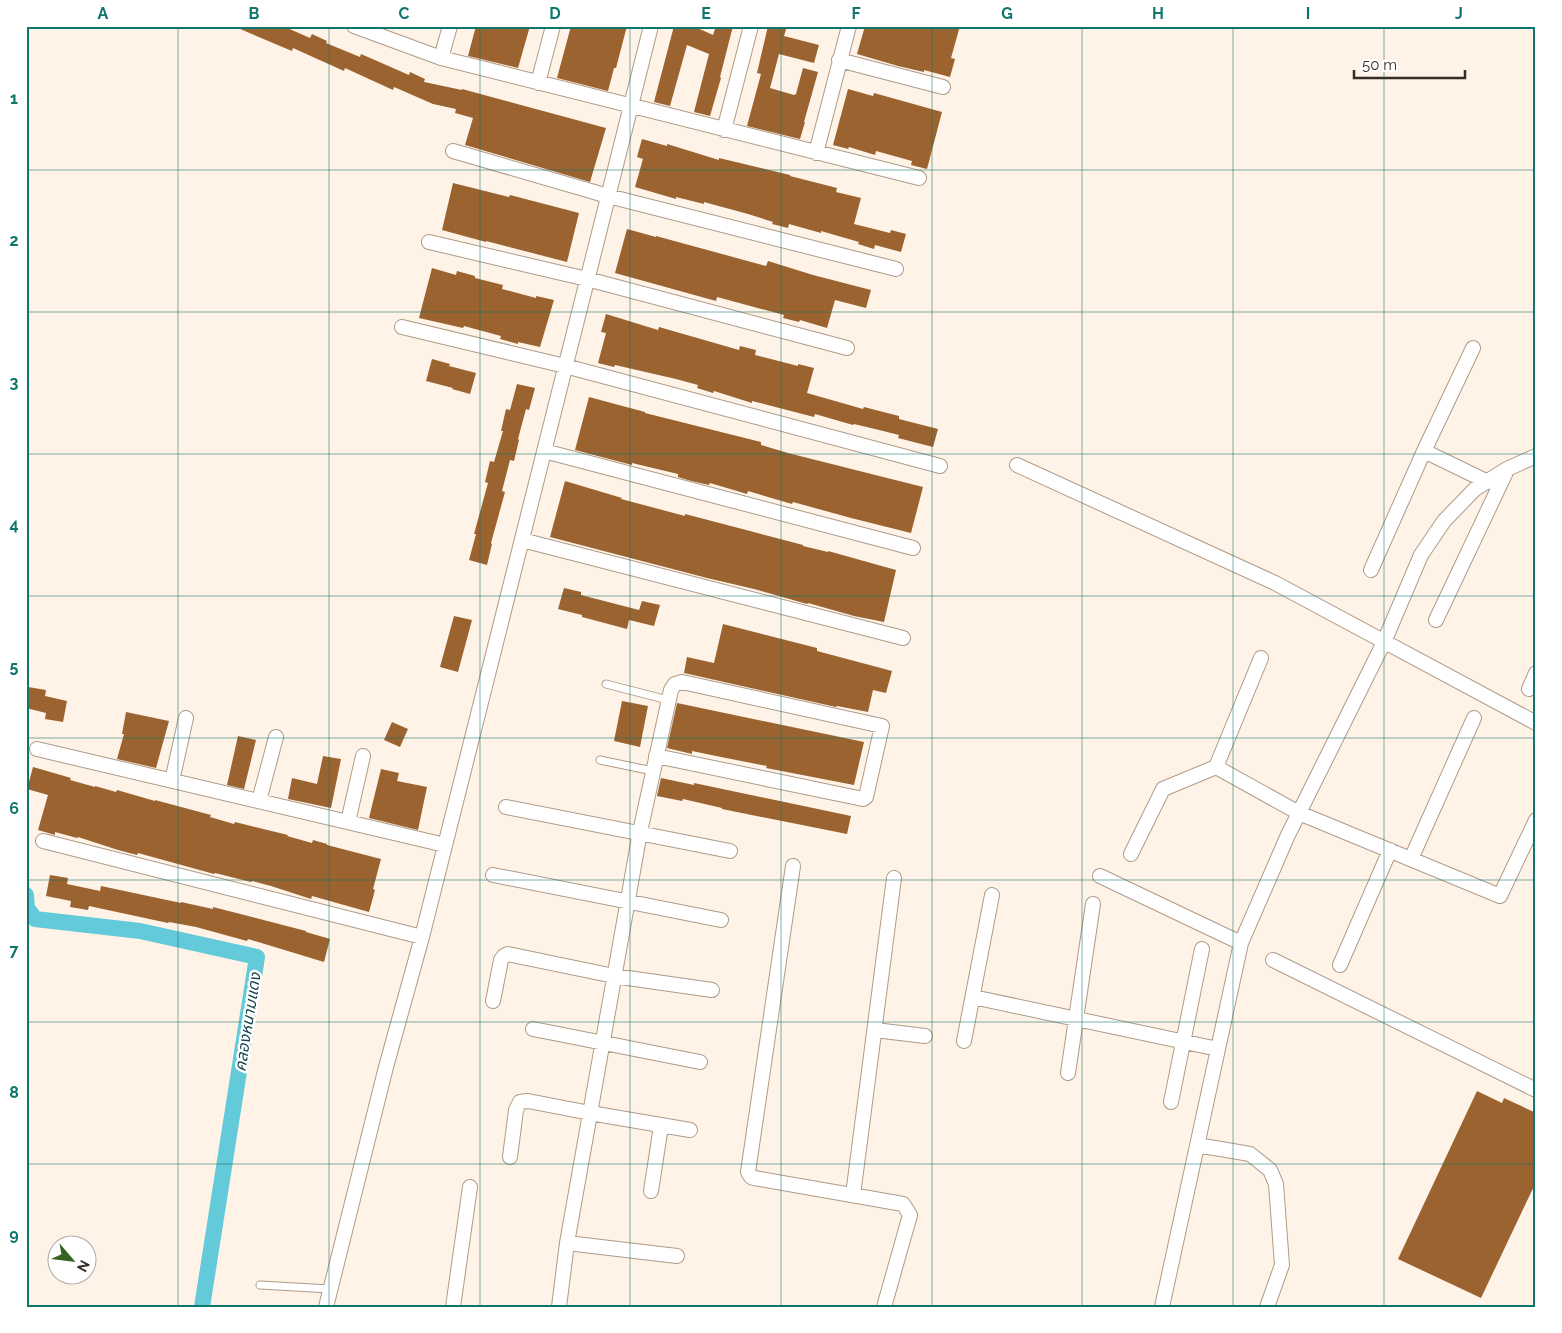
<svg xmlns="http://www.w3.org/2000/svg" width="1562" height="1333" viewBox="0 0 1562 1333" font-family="Raleway,'Noto Sans Thai',sans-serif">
  <rect width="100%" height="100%" fill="#fff2e6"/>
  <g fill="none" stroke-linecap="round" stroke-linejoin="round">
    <!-- canal -->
    <path stroke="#63cada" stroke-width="16" d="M 26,895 L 27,908 L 35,919 L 140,931 L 257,957 L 202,1307"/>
  </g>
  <!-- building -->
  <path fill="#9a6330" d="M 233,26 L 285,27 L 310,38 L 312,34 L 327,41 L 326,43 L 360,57 L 361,54 L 409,75 L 410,72 L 425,79 L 424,82 L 462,90 L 462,89 L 606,128 L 590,182 L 465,145 L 473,118 L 455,113 L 456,109 L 433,104 L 394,87 L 393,90 L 345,68 L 344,71 L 293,48 L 292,51 Z
    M 476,26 L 530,26 L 518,68 L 468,56 Z
    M 571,26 L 627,26 L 616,68 L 614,68 L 608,91 L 557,78 Z
    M 674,26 L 693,26 L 713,35 L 716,26 L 733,26 L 720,77 L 721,78 L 710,116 L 694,112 L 709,54 L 687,45 L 670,106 L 654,102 Z
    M 768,26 L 787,26 L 784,36 L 819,45 L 814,63 L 779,54 L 770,88 L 794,95 L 796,94 L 803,68 L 818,72 L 804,122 L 805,122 L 800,139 L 747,126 L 761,74 L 757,73 Z
    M 865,26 L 960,26 L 951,58 L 955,59 L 950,77 L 924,70 L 924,72 L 898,66 L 857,54 Z
    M 848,89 L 873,96 L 874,93 L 942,112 L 927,169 L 911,165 L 912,161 L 876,151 L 875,155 L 849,147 L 848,149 L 833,145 Z
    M 642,139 L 667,146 L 667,144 L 719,160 L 719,158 L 790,175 L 790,176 L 837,188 L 836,192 L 861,198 L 854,224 L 890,233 L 891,230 L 906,234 L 901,252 L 875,245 L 874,249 L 858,244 L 859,242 L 821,231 L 821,233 L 789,224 L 788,228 L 772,224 L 773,222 L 748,214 L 704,202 L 704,204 L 676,197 L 676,199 L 635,187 L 643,159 L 637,157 Z
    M 453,183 L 509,197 L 510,195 L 579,213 L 567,262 L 486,241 L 486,242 L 442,230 Z
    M 627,229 L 656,237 L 656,236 L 766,266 L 768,261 L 813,275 L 871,290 L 866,308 L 835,300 L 827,328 L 800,320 L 799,322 L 783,318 L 784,315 L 717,297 L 716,301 L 615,273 Z
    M 432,268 L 456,275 L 457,271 L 475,276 L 475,278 L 503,285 L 502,289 L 536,298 L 536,296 L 554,300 L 540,347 L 518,342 L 518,344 L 500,339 L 501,336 L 464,326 L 463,328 L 419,318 Z
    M 606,314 L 658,330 L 659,327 L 739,350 L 740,346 L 756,350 L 755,355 L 798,366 L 798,364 L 814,368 L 807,393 L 863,409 L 864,407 L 899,416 L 899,419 L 938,429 L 933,447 L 898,438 L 899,435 L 875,429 L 854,424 L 853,425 L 815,414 L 814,417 L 752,401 L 752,403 L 714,391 L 713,393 L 697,388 L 698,385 L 676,379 L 615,365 L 614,367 L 598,363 L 606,333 L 601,332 Z
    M 432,359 L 450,364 L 449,366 L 476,373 L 470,394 L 452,389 L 453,388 L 426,381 Z
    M 517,384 L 535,388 L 529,410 L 526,409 L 518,439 L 519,440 L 514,461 L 510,460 L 502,491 L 505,492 L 491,543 L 492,544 L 487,565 L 469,560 L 476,534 L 474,534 L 488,483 L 485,482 L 490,461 L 494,462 L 503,431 L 501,431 L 506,409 L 510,410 Z
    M 589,397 L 645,412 L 645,413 L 761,442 L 761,445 L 788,453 L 923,487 L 911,533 L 851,518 L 793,502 L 792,504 L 748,491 L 747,494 L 710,483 L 709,485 L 691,481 L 678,477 L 678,474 L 632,463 L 632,465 L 575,450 Z
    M 565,481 L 622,498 L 621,499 L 685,516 L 685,514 L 750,531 L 803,545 L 803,546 L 828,552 L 828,551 L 896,570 L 884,622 L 854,616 L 808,603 L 807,604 L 754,589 L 707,578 L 550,537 Z
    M 564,588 L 581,592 L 581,595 L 639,610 L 642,601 L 660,605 L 654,626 L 629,620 L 627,629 L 582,617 L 582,615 L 558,609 Z
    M 454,616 L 472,620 L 458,672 L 440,667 Z
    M 723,624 L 817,648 L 817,651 L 892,671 L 886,693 L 873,690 L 868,712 L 837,706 L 836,707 L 684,673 L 687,657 L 714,663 Z
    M 28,687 L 46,690 L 45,696 L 67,701 L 63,722 L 45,719 L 46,713 L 26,708 L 26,697 Z
    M 622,701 L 648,706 L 640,747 L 614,741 Z
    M 677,703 L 864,742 L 854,785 L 766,768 L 767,766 L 726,758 L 692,751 L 692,754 L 667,748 Z
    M 126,712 L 169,721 L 156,768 L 117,759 L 124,734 L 122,734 Z
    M 392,722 L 408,729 L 400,747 L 384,740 Z
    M 238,736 L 256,740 L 244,789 L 227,785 Z
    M 323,756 L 341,759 L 331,808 L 288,799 L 292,778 L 317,784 Z
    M 33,767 L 71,778 L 70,780 L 95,787 L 95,786 L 116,792 L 117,790 L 155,801 L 155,800 L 211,815 L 210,817 L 234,824 L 235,822 L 251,826 L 288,835 L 287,836 L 312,843 L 313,840 L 327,844 L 327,845 L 381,859 L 373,889 L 375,890 L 369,912 L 312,896 L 311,899 L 271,886 L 252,881 L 251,882 L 215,873 L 214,874 L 138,853 L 137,855 L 118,850 L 78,837 L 77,838 L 55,832 L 55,835 L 38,830 L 48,795 L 27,789 Z
    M 381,769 L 399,773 L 397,781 L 427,787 L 418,830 L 369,818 Z
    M 661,778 L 694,785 L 694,783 L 851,816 L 847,834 L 722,809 L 722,808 L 683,799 L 682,801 L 657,796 Z
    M 50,875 L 68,878 L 67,884 L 100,891 L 101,886 L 181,903 L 181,902 L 213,909 L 213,907 L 306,931 L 306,932 L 330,939 L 324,962 L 248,939 L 247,941 L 196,927 L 169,922 L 168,923 L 89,906 L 88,910 L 70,907 L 71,901 L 46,896 Z
    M 1477,1091 L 1502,1103 L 1504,1098 L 1536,1113 L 1536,1182 L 1481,1298 L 1398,1259 Z"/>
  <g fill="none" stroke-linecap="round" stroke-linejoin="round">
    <!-- service casing -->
    <g stroke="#af9b89" stroke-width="9">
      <path id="service" d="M 606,684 L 668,700
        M 600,760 L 653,771
        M 260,1285 L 330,1289"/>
    </g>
    <!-- minor casing -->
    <g stroke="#af9b89" stroke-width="16">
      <path id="minor" d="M 354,26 L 441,58 L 919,178
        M 441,58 L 450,26
        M 839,60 L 943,87
        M 538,83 L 553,26
        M 724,130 L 751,26
        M 453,151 L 608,196 L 896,269
        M 816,153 L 849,26
        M 429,242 L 587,279 L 847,348
        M 402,327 L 565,366 L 940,466
        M 544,451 L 913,548
        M 1424,451 L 1488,482
        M 1017,465 L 1275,583 L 1536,723
        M 522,540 L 903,638
        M 1371,570 L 1424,451 L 1473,348
        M 1436,620 L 1507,470
        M 1529,689 L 1536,673
        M 37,749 L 445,845
        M 1216,767 L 1261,658
        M 172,781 L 186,718
        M 259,801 L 276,737
        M 506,807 L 730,851
        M 348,822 L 363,756
        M 43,841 L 422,937
        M 1131,854 L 1163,789 L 1216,767 L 1299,813 L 1500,896 L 1536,820
        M 1411,859 L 1474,718
        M 793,866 L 748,1172 L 751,1177 L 754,1178 L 903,1204 L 910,1215 L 884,1307
        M 493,875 L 721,920
        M 1100,876 L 1241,943
        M 1273,960 L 1536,1090
        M 1340,965 L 1390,850
        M 973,997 L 1218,1049
        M 493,1001 L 501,960 L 504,956 L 508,954 L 614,976 L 712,990
        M 533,1029 L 700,1062
        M 875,1030 L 925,1036
        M 964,1041 L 992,895
        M 1068,1073 L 1093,904
        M 1171,1102 L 1202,949
        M 1197,1145 L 1250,1154 L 1270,1170 L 1276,1184 L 1282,1265 L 1267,1307
        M 510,1157 L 516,1110 L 520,1102 L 528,1101 L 590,1113 L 690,1130
        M 651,1191 L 661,1126
        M 853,1195 L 894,878
        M 567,1243 L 677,1256
        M 326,1307 L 386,1067 L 422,937 L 651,26
        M 453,1307 L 470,1187
        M 559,1307 L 567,1243 L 640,832 L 671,690 L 675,684 L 682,682 L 882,726 L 866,797 L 863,799 L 656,756
        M 1162,1307 L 1241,943 L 1288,835 L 1384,642 L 1421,555 L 1444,521 L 1475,489 L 1507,469 L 1536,456"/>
    </g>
    <!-- service -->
    <use href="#service" stroke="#fff" stroke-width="7"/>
    <!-- minor -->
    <use href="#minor" stroke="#fff" stroke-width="14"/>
  </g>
  <!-- grid -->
  <path fill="none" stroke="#0f766e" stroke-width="1" stroke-opacity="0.55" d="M 178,26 L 178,1307M 329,26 L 329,1307M 480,26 L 480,1307M 630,26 L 630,1307M 781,26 L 781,1307M 932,26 L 932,1307M 1082,26 L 1082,1307M 1233,26 L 1233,1307M 1384,26 L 1384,1307M 26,170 L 1536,170M 26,312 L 1536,312M 26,454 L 1536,454M 26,596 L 1536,596M 26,738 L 1536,738M 26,880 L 1536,880M 26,1022 L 1536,1022M 26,1164 L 1536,1164"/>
  <g text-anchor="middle" stroke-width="5" stroke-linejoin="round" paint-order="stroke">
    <!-- water labels -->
    <g font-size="16" font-style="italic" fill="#15454c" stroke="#fff">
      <text transform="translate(247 1022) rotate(-81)" y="6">คลองหนามแดง</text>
    </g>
  </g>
  <!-- border -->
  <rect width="1562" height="1333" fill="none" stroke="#ffffff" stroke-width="55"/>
  <!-- north arrow -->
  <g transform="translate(72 1260) rotate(118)"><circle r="24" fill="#ffffff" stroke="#aeaba8"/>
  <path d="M0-4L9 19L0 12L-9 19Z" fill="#356322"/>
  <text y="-8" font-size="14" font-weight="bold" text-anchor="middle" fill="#352d26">N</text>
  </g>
  <!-- scale -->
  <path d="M1354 70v8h111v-8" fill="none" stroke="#352d26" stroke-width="2.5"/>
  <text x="1362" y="70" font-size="15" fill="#352d26" stroke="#ffffff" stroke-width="4" paint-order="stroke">50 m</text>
  <rect x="28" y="28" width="1506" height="1278" fill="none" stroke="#0f766e" stroke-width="2"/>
  <g font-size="16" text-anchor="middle" font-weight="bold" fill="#0f766e">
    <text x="103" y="19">A</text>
    <text x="254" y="19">B</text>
    <text x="404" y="19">C</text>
    <text x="555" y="19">D</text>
    <text x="706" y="19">E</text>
    <text x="856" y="19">F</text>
    <text x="1007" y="19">G</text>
    <text x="1158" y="19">H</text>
    <text x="1308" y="19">I</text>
    <text x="1459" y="19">J</text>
    <text x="14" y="104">1</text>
    <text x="14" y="246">2</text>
    <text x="14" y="388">3</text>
    <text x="14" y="530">4</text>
    <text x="14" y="672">5</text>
    <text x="14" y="814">6</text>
    <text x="14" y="956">7</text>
    <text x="14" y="1098">8</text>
    <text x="14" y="1240">9</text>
  </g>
</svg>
